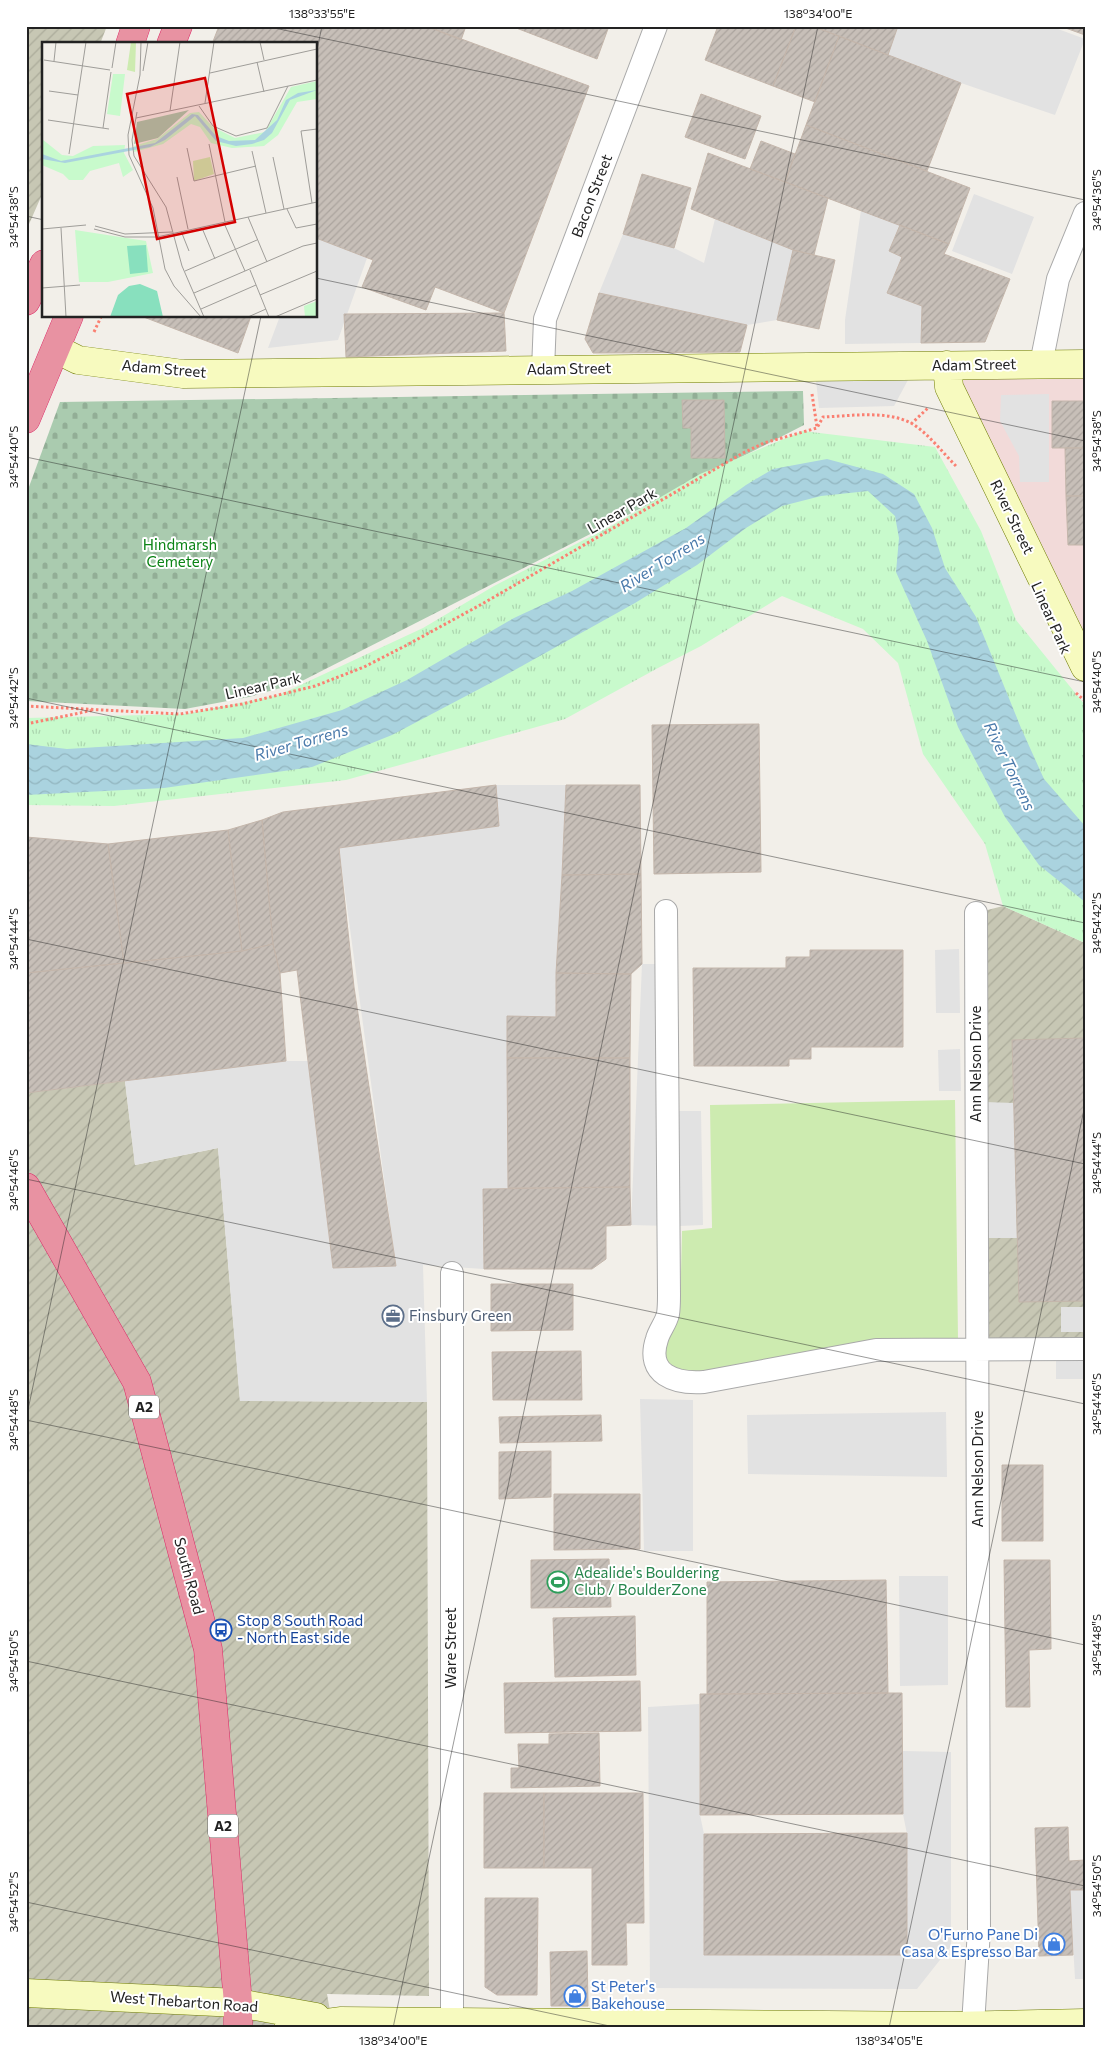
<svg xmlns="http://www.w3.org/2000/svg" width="1111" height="2054" viewBox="0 0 1111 2054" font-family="Commissioner,sans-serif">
  <defs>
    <pattern id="construction-furrows" width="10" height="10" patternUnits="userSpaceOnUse" patternTransform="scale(1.25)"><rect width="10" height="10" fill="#c7c7b4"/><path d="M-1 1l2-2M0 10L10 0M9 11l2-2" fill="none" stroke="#abab9a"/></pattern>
    <pattern id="cemetery-stones" width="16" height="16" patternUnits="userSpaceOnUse" patternTransform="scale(1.25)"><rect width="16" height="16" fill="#aacbaf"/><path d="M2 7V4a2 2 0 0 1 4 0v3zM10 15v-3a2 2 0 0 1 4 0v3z" fill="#92ae96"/></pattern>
    <pattern id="park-tufts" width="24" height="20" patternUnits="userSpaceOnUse" patternTransform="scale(1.25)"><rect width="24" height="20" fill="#c8facc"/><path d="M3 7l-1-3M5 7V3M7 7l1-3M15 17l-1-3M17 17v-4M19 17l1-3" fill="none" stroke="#acd6af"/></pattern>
    <pattern id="water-waves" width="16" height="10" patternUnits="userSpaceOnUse" patternTransform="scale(1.25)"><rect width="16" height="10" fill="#aad3df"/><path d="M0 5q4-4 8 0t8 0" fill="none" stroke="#92b5bf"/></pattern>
    <pattern id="building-hatch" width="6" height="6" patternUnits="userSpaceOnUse" patternTransform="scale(1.25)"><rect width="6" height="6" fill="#c7bfb8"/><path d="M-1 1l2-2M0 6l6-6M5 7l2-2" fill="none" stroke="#aba49e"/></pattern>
  </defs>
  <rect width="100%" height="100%" fill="#f2efe9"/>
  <!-- commercial -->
  <path fill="#f2dad9" d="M 1085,364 L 1085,667 L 947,365 Z"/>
  <!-- construction -->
  <path fill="url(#construction-furrows)" d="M 26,26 L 107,26 L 100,44 L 44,44 L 44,190 L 26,231 Z
    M 1003,906 L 1085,943 L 1085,1349 L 977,1349 L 976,913 Z
    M 125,1081 L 135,1165 L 218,1148 L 240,1401 L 427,1402 L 429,1996 L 327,1994 L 333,2028 L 26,2028 L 26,1093 Z"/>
  <!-- cemetery -->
  <path fill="url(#cemetery-stones)" d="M 803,391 L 804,425 L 298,683 L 249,697 L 185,709 L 26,701 L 26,495 L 60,402 Z"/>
  <!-- park -->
  <path fill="url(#park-tufts)" d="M 803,431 L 935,447 L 981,531 L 1016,620 L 1085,705 L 1085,943 L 1003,906 L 985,844 L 923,754 L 898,663 L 863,629 L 782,596 L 701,646 L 658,668 L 565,719 L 346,780 L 114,806 L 26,805 L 26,718 L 186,714 L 279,695 L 423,628 L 494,586 L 613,525 L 700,474 Z"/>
  <!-- garden -->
  <path fill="#cdebb0" d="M 955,1100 L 958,1339 L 699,1374 L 672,1369 L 665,1360 L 664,1350 L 668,1336 L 680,1315 L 682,1231 L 712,1228 L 710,1105 Z"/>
  <!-- parking -->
  <path fill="#e2e2e2" d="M 898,26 L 1050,26 L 1085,39 L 1055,115 L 961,83 L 888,55 Z
    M 974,194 L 1034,217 L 1012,274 L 952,251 Z
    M 861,210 L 900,225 L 889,251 L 902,257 L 887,293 L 922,306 L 921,343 L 845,344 L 845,320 Z
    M 715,219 L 793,250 L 777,320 L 747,325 L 599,293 L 623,234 L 674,248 L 704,263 Z
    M 316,238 L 367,258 L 338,340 L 268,348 L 280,316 L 316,316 Z
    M 816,380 L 908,380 L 894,406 L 819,408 Z
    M 1049,394 L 1049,482 L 1020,482 L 1019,456 L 1000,421 L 1001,395 Z
    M 496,785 L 566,785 L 556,1017 L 507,1017 L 508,1188 L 483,1189 L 484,1269 L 423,1265 L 427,1402 L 240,1401 L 218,1148 L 135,1165 L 125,1081 L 286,1061 L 309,1061 L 333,1268 L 396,1266 L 339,848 L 499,826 Z
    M 959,949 L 960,1013 L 936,1013 L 935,950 Z
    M 642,964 L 666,964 L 669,1226 L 631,1225 Z
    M 960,1049 L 961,1091 L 939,1091 L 938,1050 Z
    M 985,1102 L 1014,1103 L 1017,1238 L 987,1238 Z
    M 676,1111 L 701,1111 L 703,1225 L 679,1226 Z
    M 1061,1307 L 1085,1307 L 1085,1332 L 1061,1332 Z
    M 1056,1357 L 1085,1357 L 1085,1379 L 1056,1379 Z
    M 640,1399 L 693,1400 L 693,1551 L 644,1551 Z
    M 946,1412 L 947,1477 L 748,1474 L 747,1415 Z
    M 899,1576 L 948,1576 L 948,1685 L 900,1686 Z
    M 699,1704 L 700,1815 L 704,1834 L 705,1955 L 907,1955 L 907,1834 L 903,1814 L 903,1751 L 951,1752 L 951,1946 L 917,1989 L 650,1988 L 648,1707 Z
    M 1070,1890 L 1085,1890 L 1085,1979 L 1075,1979 Z"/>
  <!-- water -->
  <path fill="url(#water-waves)" d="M 827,459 L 883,474 L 914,494 L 932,528 L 945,568 L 976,617 L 1021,728 L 1044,779 L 1085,826 L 1085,902 L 1039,865 L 1005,817 L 958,727 L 927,641 L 896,572 L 899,538 L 895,516 L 868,491 L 821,496 L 782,506 L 746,528 L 697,565 L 635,603 L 502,677 L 392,735 L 312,767 L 164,788 L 26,795 L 26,744 L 67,749 L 243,738 L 342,710 L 407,680 L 514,618 L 572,591 L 686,528 L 746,485 L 773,469 Z"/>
  <!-- building -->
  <path fill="url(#building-hatch)" stroke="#c4b6ab" d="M 219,26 L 426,26 L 589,86 L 504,313 L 435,287 L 426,310 L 362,287 L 373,260 L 316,238 L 316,44 L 212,44 Z
    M 426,26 L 466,26 L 461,40 Z
    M 511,26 L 609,26 L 597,59 Z
    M 718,26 L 796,26 L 773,86 L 705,60 Z
    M 796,26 L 812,26 L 839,36 L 815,102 L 773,86 Z
    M 812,26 L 898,26 L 888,55 Z
    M 1060,26 L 1085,26 L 1085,35 Z
    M 839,36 L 961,83 L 927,171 L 806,125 Z
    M 701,94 L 761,116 L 745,159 L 685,137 Z
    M 806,125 L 970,188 L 949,244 L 785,182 Z
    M 761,141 L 795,154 L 785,182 L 750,169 Z
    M 708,153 L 828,198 L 814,255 L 793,250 L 691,209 Z
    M 642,174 L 691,188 L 674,248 L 623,234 Z
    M 900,225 L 949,244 L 944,254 L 1010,279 L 985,342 L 921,343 L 922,306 L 887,293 L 902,257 L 889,251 Z
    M 793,250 L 835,260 L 819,329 L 777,320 Z
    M 599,293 L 747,325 L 740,352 L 593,353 L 585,339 Z
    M 504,313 L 506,351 L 346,357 L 344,314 Z
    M 141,316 L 251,316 L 238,353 Z
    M 682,400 L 724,400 L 725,458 L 691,458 L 691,428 L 683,428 Z
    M 1052,401 L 1085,401 L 1085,448 L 1052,448 Z
    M 1065,448 L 1085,448 L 1085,496 L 1066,496 Z
    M 1066,496 L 1085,496 L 1085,545 L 1068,545 Z
    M 759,724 L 761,872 L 654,874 L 652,725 Z
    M 496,785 L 499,826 L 339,848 L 354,987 L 396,1266 L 333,1268 L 297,970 L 280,973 L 273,944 L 262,820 L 283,812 Z
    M 566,785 L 640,785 L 641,874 L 562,875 Z
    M 262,820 L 273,944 L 242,951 L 228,830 Z
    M 228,830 L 242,951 L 124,963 L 108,844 Z
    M 26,837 L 108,844 L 124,963 L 26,973 Z
    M 641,874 L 642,964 L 631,974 L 556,973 L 562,875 Z
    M 273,944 L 280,973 L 286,1061 L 26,1093 L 26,973 L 242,951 Z
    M 810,950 L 903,950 L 903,1047 L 811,1047 L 811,1059 L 789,1059 L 789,1066 L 694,1066 L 693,968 L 786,968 L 786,957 L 810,957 Z
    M 556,973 L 631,974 L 630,1058 L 507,1058 L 507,1016 L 556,1017 Z
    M 1085,1038 L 1085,1301 L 1019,1302 L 1012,1040 Z
    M 507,1058 L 630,1058 L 630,1187 L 508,1188 Z
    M 630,1187 L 631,1225 L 606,1226 L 606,1259 L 592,1269 L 484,1269 L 483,1189 Z
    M 491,1284 L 573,1284 L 573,1330 L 491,1331 Z
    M 581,1351 L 582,1400 L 493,1400 L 492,1352 Z
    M 601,1415 L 602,1441 L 500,1443 L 499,1417 Z
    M 551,1451 L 551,1497 L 499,1499 L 499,1452 Z
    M 1002,1465 L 1043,1465 L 1043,1541 L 1002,1541 Z
    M 554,1494 L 640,1494 L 640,1549 L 554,1550 Z
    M 609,1559 L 611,1607 L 531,1608 L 531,1560 Z
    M 1004,1560 L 1050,1560 L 1051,1649 L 1029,1650 L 1030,1707 L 1006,1707 Z
    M 886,1580 L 888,1693 L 707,1694 L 707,1582 Z
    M 635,1616 L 636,1675 L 555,1677 L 553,1618 Z
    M 640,1681 L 641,1731 L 505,1733 L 504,1683 Z
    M 888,1693 L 902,1693 L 903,1814 L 700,1815 L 700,1694 Z
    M 599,1733 L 600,1786 L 511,1788 L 511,1768 L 519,1768 L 518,1744 L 549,1744 L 549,1734 Z
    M 484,1793 L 544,1793 L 544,1868 L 484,1868 Z
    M 544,1793 L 643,1793 L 644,1923 L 626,1923 L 627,1965 L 592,1965 L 592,1868 L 544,1868 Z
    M 1068,1827 L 1069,1861 L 1085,1860 L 1085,1890 L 1070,1890 L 1073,1955 L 1039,1956 L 1035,1828 Z
    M 907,1833 L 907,1955 L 704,1955 L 704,1834 Z
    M 485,1898 L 538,1898 L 537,1995 L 497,1995 L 485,1987 Z
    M 587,1951 L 588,2006 L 551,2006 L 550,1952 Z"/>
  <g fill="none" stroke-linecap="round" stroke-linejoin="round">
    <!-- street casing -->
    <g stroke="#a9a9a9" stroke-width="24">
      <path id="street" d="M 1041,364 L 1058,279 L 1085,213
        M 543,370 L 545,319 L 656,26
        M 666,911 L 669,1295 C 669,1301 669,1308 668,1314 C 666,1323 659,1331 657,1339 C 645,1375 676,1384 704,1382 L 876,1350 L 1085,1349
        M 452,2022 L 452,1273
        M 973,2025 L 979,1930 L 976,913"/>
    </g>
    <!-- secondary casing -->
    <g stroke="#707d05" stroke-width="29">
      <path id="secondary" d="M 56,349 L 78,360 L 183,374 L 1085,364
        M 947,365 L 949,387 L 1085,667
        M 26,1993 L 238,2003 L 316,2017
        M 288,2028 L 340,2021 L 952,2026 L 1085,2023"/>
    </g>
    <!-- highway casing -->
    <g stroke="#dc2a67" stroke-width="29">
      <path id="highway" d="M 130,44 L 136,26
        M 171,44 L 178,26
        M 26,301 L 44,264
        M 26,419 L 69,316
        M 26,1187 L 137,1382 L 208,1649 L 238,2003 L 238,2028"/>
    </g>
    <!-- path -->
    <path stroke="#fa8072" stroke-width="3" stroke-dasharray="2.5 2.5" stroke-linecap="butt" d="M 94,332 L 101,317
      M 812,394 L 817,427
      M 911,424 L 929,407
      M 1076,693 L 1085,701
      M 26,706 L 180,714 L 242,704 L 315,686 L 364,667 L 405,646 L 482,604 L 743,453 L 764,443 L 817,428 L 823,417 C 851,416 885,410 911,423 C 928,433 942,452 956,466
      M 26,724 L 94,710"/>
    <!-- street -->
    <use href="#street" stroke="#fff" stroke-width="22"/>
    <!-- secondary -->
    <use href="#secondary" stroke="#f7fabf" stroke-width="28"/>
    <!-- highway -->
    <use href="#highway" stroke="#e892a2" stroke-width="28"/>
  </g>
  <!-- ticks -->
  <path fill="none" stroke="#222" stroke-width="1" stroke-opacity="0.45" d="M 265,26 L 1085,200M 316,55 L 322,26M 26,216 L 44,220M 316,278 L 1085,441M 26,457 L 1085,682M 26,698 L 1085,923M 26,939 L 1085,1164M 26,1179 L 1085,1404M 26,1419 L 261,316M 26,1420 L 1085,1645M 26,1661 L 1085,1886M 26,1902 L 619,2028M 393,2028 L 818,26M 889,2028 L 1085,1105"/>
  <!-- icons -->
  <defs>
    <g id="office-ring" transform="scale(1.125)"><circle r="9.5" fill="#fff" stroke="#5c6f8a" stroke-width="1.5"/><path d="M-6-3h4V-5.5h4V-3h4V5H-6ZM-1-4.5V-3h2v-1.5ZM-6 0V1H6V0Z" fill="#5c6f8a"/></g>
    <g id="stadium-ring" transform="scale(1.125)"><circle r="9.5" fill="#fff" stroke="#2e9e5b" stroke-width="1.5"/><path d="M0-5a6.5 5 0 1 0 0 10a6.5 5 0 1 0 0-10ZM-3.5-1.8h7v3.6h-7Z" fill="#2e9e5b"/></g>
    <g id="bus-ring" transform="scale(1.125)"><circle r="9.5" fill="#fff" stroke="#1a4fb4" stroke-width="1.5"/><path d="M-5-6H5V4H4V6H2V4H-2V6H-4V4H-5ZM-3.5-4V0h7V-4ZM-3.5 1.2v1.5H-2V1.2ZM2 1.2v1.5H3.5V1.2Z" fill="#1a4fb4"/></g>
    <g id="shop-ring" transform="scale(1.125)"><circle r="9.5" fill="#fff" stroke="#3f7fe0" stroke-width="1.5"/><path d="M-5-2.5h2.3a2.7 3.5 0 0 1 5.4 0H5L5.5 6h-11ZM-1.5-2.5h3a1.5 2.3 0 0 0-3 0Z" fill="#3f7fe0"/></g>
  </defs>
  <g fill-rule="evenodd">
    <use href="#office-ring" x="393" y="1316"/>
    <use href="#stadium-ring" x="558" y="1582"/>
    <use href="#bus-ring" x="221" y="1630"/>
    <use href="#shop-ring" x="1054" y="1944"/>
    <use href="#shop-ring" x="575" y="1996"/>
  </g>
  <g text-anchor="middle" stroke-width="4" stroke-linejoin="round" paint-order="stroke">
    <!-- shield labels -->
    <g fill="#fff" stroke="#646464" stroke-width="1">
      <rect x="129" y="1395.5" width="30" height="23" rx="4"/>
      <rect x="208" y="1814.5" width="30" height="23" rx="4"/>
    </g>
    <g font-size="14" font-weight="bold" fill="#222">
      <text x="144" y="1412">A2</text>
      <text x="223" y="1831">A2</text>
    </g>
    <!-- street labels -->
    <g font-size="15" fill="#222" stroke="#fff">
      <text transform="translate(592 196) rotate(-69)" y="5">Bacon Street</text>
      <text transform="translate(974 365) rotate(-1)" y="5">Adam Street</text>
      <text transform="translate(164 369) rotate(5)" y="5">Adam Street</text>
      <text transform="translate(569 369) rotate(-1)" y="5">Adam Street</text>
      <text transform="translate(622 511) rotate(-30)" y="5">Linear Park</text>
      <text transform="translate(1012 517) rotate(64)" y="5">River Street</text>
      <text transform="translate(1051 618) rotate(66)" y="5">Linear Park</text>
      <text transform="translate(263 686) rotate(-13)" y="5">Linear Park</text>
      <text transform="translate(976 1064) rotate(-90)" y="5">Ann Nelson Drive</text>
      <text transform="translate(978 1469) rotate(-90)" y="5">Ann Nelson Drive</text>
      <text transform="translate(189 1576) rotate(75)" y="5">South Road</text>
      <text transform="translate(451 1648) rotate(-90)" y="5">Ware Street</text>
      <text transform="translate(184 2002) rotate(4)" y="5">West Thebarton Road</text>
    </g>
    <!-- park labels -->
    <g font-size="15" fill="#0c8416" stroke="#fff">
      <text x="180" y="550">Hindmarsh<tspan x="180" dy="17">Cemetery</tspan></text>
    </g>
    <!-- service labels -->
    <g font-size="15" fill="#4e5e75" stroke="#fff" text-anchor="start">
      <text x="409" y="1321">Finsbury Green</text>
    </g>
    <!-- leisure labels -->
    <g font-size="15" fill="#27864d" stroke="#fff" text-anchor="start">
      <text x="574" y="1578">Adealide's Bouldering<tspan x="574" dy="17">Club / BoulderZone</tspan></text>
    </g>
    <!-- transit labels -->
    <g font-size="15" fill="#164399" stroke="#fff" text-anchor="start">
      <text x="237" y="1626">Stop 8 South Road<tspan x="237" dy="17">- North East side</tspan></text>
    </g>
    <!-- shop labels -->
    <g font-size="15" fill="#366cbe" stroke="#fff" text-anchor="end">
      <text x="1038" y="1940">O'Furno Pane Di<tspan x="1038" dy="17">Casa &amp; Espresso Bar</tspan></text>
      <text x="591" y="1992" text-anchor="start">St Peter's<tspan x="591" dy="17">Bakehouse</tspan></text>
    </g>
    <!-- water labels -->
    <g font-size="16" font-style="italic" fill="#4a7aab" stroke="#fff">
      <text transform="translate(662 562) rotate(-32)" y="6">River Torrens</text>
      <text transform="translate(301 742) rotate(-16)" y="6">River Torrens</text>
      <text transform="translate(1010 766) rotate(64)" y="6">River Torrens</text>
    </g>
  </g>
  <!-- overview -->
  <g transform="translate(42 42)">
    <rect width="275" height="275" fill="#f2efe9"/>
    <path d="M 89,0 L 94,0 L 93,30 L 85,28 Z" fill="#cdebb0"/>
    <path d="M 147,68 L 116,96 L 92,102 L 95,80 Z" fill="#aacbaf"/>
    <path d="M 71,32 L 83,32 L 78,74 L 65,72 ZM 275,39 L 275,57 L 255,60 L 236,93 L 222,104 L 190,106 L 169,101 L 158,85 L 149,82 L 121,102 L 92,110 L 92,104 L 115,97 L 148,71 L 157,70 L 171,85 L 193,96 L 223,90 L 249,45 ZM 0,97 L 20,113 L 31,114 L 51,104 L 83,103 L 82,111 L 91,128 L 81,135 L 77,121 L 48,129 L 41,138 L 27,138 L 21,132 L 0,123 ZM 33,188 L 104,199 L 111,231 L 66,240 L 37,240 ZM 275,259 L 275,275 L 263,275 L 262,264 Z" fill="#c8facc"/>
    <path d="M 168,115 L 172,132 L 152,139 L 151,119 Z" fill="#cdebb0"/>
    <path d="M 104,203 L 106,230 L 88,232 L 85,204 ZM 98,242 L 115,249 L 121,275 L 68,275 L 76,253 L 87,244 Z" fill="#88e0be"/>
    <path d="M 275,48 L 248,58 L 230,91 L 222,98 L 210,102 L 194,104 L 174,99 L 153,74 L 123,98 L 108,105 L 23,121 L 0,117 L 0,112 L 19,119 L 113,101 L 150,72 L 156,73 L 174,94 L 187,99 L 213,98 L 235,78 L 244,58 L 256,51 Z" fill="#aad3df"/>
    <path fill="none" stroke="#9f9d99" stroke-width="1" d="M 99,0 L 98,33 L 86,93 L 87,113 L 111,166 L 123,227 L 132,244 L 159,275M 218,0 L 222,18M 2,18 L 68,28M 12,19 L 14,0M 215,20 L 222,50M 70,26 L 74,0M 101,29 L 106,0M 168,31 L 275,7M 7,49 L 36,53M 163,61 L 172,0M 157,64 L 171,84 L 194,94 L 225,86 L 246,44M 128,69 L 138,0M 95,70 L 90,98 L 92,114 L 124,165 L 140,224 L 162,275M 94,76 L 275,38M 6,78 L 67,87M 61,86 L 69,30M 167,102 L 183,180M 145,106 L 152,139 L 214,124M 210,109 L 224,171M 27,112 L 44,0M 231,115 L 242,167M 135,135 L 146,187M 270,161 L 259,89 L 275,87M 245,167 L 254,186 L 275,182M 206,175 L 225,220M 182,181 L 203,229M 53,184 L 83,192 L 130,190M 19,186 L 24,275M 160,186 L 173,217M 0,187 L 44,183M 52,187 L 83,195 L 115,195 L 275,160M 139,189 L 147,209M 208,228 L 227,275M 143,229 L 215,198M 0,246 L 38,243M 152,251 L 261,204 L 275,201M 218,253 L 275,229M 159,267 L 214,243M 206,275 L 224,267M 233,275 L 275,257"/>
    <path fill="#d40000" fill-opacity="0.15" stroke="#d40000" stroke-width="2.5" d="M 163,36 L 193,180 L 115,197 L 85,52 Z"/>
    <rect width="275" height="275" fill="none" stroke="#222" stroke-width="2.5"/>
  </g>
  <!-- border -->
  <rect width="1111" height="2054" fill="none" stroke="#ffffff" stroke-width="55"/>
  <rect x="28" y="28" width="1056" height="1998" fill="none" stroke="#222" stroke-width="2"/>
  <g font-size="12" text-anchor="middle" fill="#222">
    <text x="322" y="18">138°33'55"E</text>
    <text x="818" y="18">138°34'00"E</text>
    <text transform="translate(1097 200) rotate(-90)" y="4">34°54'36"S</text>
    <text transform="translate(14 217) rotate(-90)" y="4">34°54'38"S</text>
    <text transform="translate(1097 441) rotate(-90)" y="4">34°54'38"S</text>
    <text transform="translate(14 457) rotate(-90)" y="4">34°54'40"S</text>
    <text transform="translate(1097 682) rotate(-90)" y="4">34°54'40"S</text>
    <text transform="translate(14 698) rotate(-90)" y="4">34°54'42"S</text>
    <text transform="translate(1097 923) rotate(-90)" y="4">34°54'42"S</text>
    <text transform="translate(14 939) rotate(-90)" y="4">34°54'44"S</text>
    <text transform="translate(1097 1163) rotate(-90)" y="4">34°54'44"S</text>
    <text transform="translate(14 1180) rotate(-90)" y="4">34°54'46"S</text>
    <text transform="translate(1097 1404) rotate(-90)" y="4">34°54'46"S</text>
    <text transform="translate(14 1420) rotate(-90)" y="4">34°54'48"S</text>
    <text transform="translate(1097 1645) rotate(-90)" y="4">34°54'48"S</text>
    <text transform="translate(14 1661) rotate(-90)" y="4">34°54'50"S</text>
    <text transform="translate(1097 1886) rotate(-90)" y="4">34°54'50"S</text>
    <text transform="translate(14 1902) rotate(-90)" y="4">34°54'52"S</text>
    <text x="393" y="2045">138°34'00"E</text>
    <text x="889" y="2045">138°34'05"E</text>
  </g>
</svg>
